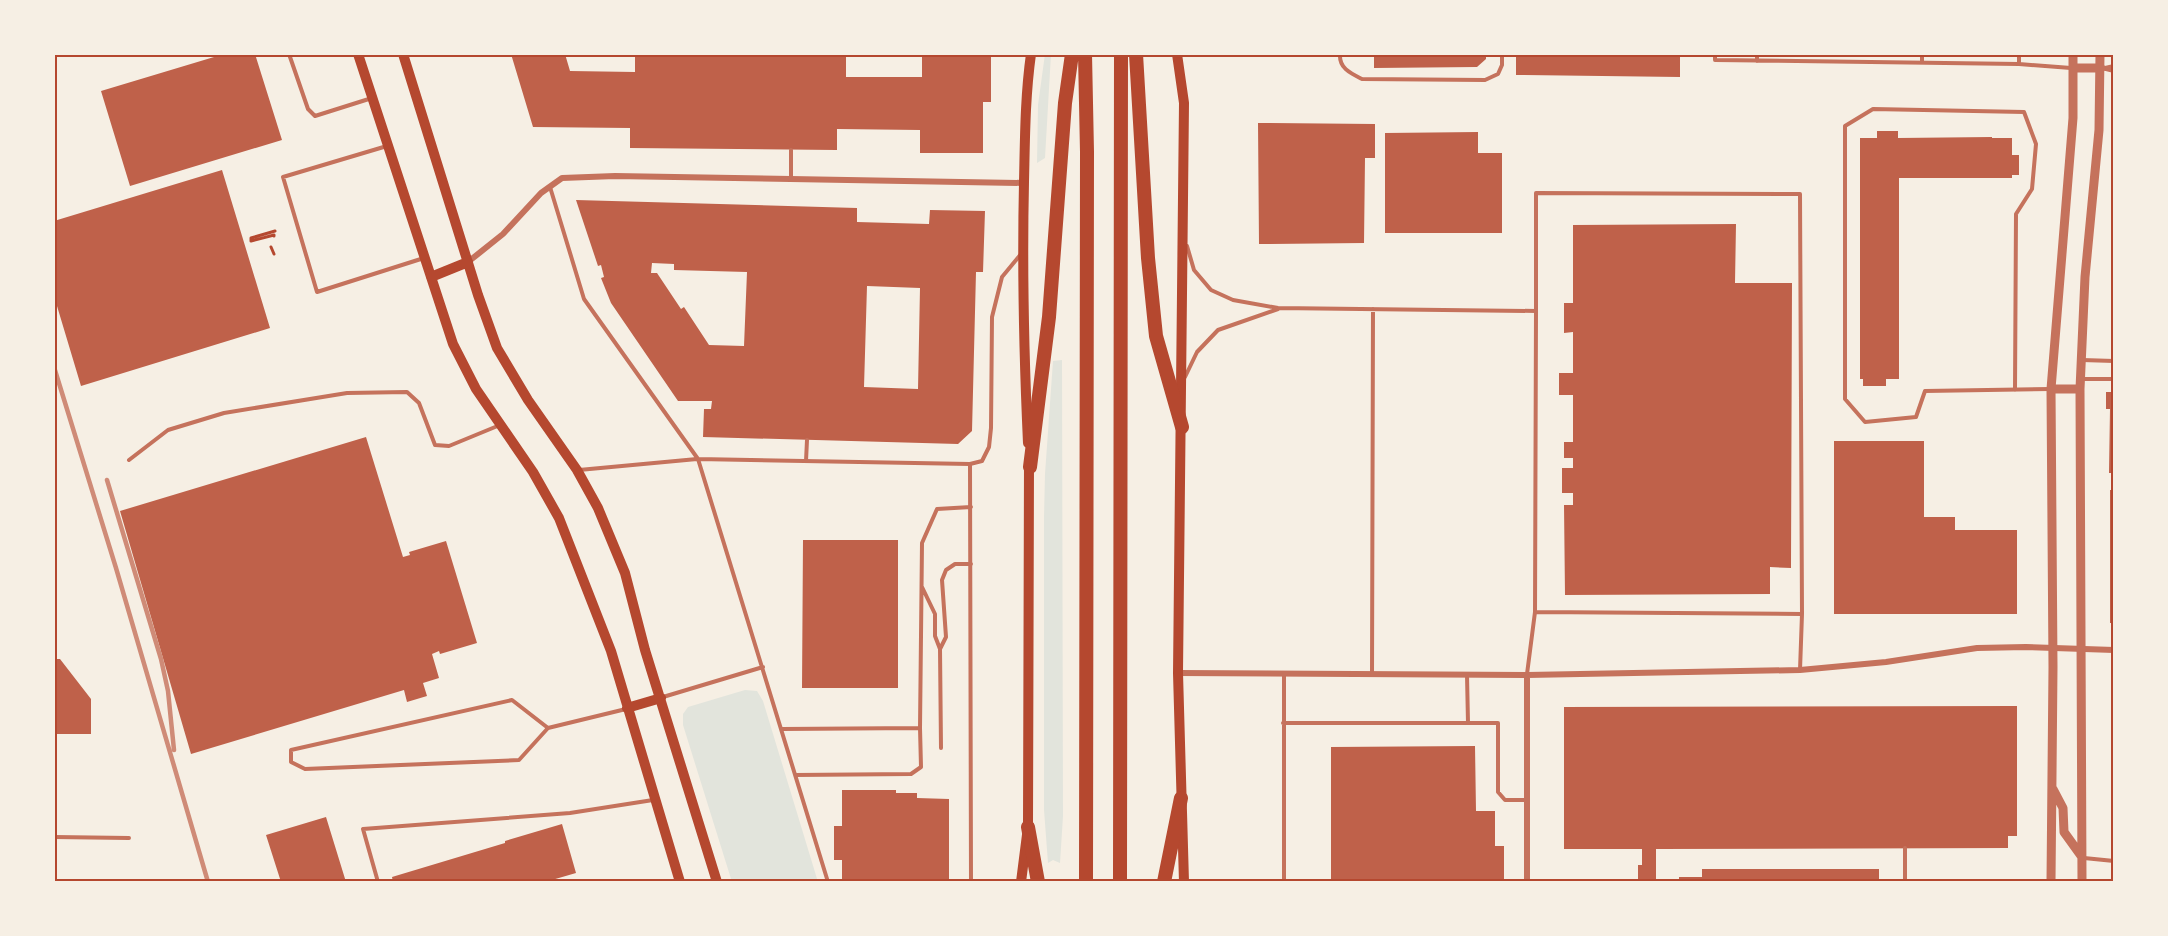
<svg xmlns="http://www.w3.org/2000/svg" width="2168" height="936" viewBox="0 0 2168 936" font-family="'Varela Round',sans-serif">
  <rect width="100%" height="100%" fill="#f6efe4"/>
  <!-- green -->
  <path fill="#e2e4dc" d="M 1045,54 L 1051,54 L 1045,158 L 1037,163 L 1038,105 Z
    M 1062,360 L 1063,816 L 1060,863 L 1053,860 L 1048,863 L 1044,810 L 1044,517 L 1045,474 L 1053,361 Z
    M 745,690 L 757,691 L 763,701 L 818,882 L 732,882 L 683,725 L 683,714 L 688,707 Z"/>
  <!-- building -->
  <path fill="#bf614a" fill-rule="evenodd" d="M 224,54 L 255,54 L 282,140 L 130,186 L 101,91 Z
    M 511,54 L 565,54 L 570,71 L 635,72 L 635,54 L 846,54 L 846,77 L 922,77 L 922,54 L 991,54 L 991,102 L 983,102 L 983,153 L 920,153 L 920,130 L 837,129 L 837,150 L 630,148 L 630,128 L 533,127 Z
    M 1374,54 L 1486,54 L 1486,59 L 1477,67 L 1374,68 Z
    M 1516,54 L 1680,54 L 1680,77 L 1516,75 Z
    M 1258,123 L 1375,124 L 1375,158 L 1365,158 L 1364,243 L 1259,244 Z
    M 1877,131 L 1898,131 L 1898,138 L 1992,137 L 1992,138 L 2012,138 L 2012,155 L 2019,155 L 2019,175 L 2012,175 L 2012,178 L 1899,178 L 1899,379 L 1886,379 L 1886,386 L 1863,386 L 1863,379 L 1860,379 L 1860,138 L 1877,138 Z
    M 1478,132 L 1478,153 L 1502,153 L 1502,233 L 1385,233 L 1385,133 Z
    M 222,170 L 270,328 L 81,386 L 54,296 L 54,221 Z
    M 576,200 L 857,208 L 857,222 L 929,224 L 930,210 L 985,211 L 983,272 L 976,272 L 972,431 L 958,444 L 703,437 L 704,409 L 711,409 L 712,401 L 678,401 L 611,303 L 601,278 L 604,277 L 601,265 L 598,266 ZM 652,263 L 674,264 L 674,270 L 747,272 L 744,346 L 709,345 L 684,307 L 681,309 L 657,273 L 651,273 ZM 867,286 L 920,288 L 918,389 L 864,387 Z
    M 1736,224 L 1735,283 L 1792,283 L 1791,568 L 1770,567 L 1770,594 L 1565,595 L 1564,505 L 1573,505 L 1573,493 L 1562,493 L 1562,468 L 1573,468 L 1573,458 L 1564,458 L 1564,442 L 1573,442 L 1573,395 L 1559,395 L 1559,373 L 1573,373 L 1573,332 L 1564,333 L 1564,303 L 1573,303 L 1573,225 Z
    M 2106,392 L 2114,392 L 2114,473 L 2109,473 L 2110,409 L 2106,409 Z
    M 366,437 L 403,557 L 410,555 L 409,552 L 446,541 L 477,643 L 440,654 L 439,651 L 432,654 L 439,678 L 423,683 L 427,696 L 407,702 L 404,690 L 191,754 L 120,511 Z
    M 1834,441 L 1924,441 L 1924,517 L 1955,517 L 1955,530 L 2017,530 L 2017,614 L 1834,614 Z
    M 2110,490 L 2114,490 L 2114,623 L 2110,623 Z
    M 803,540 L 898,540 L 898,688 L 802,688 Z
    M 54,659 L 60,659 L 91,699 L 91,734 L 54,734 Z
    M 2017,706 L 2017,836 L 2008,836 L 2008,848 L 1656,849 L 1656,882 L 1638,882 L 1638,865 L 1642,865 L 1642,849 L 1564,849 L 1564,707 Z
    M 1475,746 L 1476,811 L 1495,811 L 1495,846 L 1504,846 L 1504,882 L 1331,882 L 1331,747 Z
    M 842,790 L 896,790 L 896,793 L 917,793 L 917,798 L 949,799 L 949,882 L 842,880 L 842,860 L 834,860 L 834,826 L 842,826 Z
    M 326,817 L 346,882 L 281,882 L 266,835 Z
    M 562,824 L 576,873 L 545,882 L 393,882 L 392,877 L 505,843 L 505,841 Z
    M 1702,869 L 1879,869 L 1879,882 L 1679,882 L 1679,877 L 1702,877 Z"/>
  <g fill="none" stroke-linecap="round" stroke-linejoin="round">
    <!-- path -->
    <path stroke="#b5482f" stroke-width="3" d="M 251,241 L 251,238 L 275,231
      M 251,241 L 274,235 L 274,236
      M 271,247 L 274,254"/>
    <!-- service -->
    <path stroke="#c5725c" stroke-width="4" d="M 289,54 L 308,109 L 315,116 L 372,98
      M 1340,54 C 1339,68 1350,73 1362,79 L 1485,80 L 1498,74 L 1502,65 L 1502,54
      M 1715,54 L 1715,60 L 2019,64 L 2071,68
      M 1922,54 L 1922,63
      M 2019,54 L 2019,64
      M 1757,61 L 1757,54
      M 2102,68 L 2114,71
      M 2105,68 L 2114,66
      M 387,146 L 283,177 L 317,292 L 424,258
      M 791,179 L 791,150
      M 550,187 L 584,299 L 698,459
      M 1187,246 L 1194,270 L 1211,290 L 1233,300 L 1278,308 L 1536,311 L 1535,612 L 1527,674
      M 1536,311 L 1536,193 L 1800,194 L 1802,614 L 1800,670
      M 2082,360 L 2114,361
      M 1185,377 L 1197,352 L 1218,330 L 1278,309
      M 2081,379 L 2114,379
      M 2015,390 L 2016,214 L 2032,189 L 2036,144 L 2024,112 L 1873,109 L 1845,126 L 1845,399 L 1865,422 L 1916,417 L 1925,391 L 2050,389
      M 129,460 L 168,430 L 224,413 L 347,393 L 407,392 L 419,403 L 435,445 L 449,446 L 500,425
      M 806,461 L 807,440
      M 970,464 L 982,461 L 989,447 L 991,428 L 992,317 L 1002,277 L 1021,254
      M 579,470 L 697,459
      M 922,587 L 935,614 L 935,636 L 940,649 L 946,637 L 942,580 L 946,570 L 955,564 L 971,564
      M 1535,612 L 1802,614
      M 940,649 L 941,748
      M 1372,674 L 1373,309
      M 663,697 L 763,667
      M 1283,723 L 1468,723 L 1467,675
      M 1468,723 L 1498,723 L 1498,792 L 1505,800 L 1527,800
      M 548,728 L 512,700 L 291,750 L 291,762 L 305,769 L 519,760 L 548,728 L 626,709
      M 782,729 L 920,728 L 922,543 L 937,509 L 971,507
      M 795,775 L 911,774 L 921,767 L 920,728
      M 54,837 L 129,838
      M 2084,858 L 2114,861
      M 378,882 L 363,829 L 570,813 L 653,800
      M 828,882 L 698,459 L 970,464 L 971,882
      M 1284,882 L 1284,674
      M 1905,882 L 1905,848"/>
    <!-- minor -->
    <path stroke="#c5725c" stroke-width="6" d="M 468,262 L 503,234 L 541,193 L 562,178 L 615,176 L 1024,183
      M 1178,673 L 1527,675 L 1800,670 L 1886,662 L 1977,648 L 2026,647 L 2114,650
      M 1527,882 L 1527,675"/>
    <!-- tertiary -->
    <path stroke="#c5725c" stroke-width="9" d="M 2074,68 L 2101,68
      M 2051,389 L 2080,389
      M 2053,789 L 2063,808 L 2064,832 L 2082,857
      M 2051,882 L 2053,667 L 2051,389 L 2073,118 L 2073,54
      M 2082,882 L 2080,389 L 2085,277 L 2099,130 L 2100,54"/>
    <!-- secondary -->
    <path stroke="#b5482f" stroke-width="10" d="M 358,54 L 453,344 L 476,389 L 533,472 L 559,518 L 611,651 L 680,882
      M 403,54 L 478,295 L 497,348 L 528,400 L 577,470 L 598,508 L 625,573 L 645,650 L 717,882
      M 1177,54 L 1184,103 L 1178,673 L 1184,882
      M 431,277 L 468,262
      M 1028,443 C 1024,356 1022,269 1024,182 C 1025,139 1025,97 1031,54
      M 627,708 L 661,698
      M 1021,882 L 1028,827 L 1029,462"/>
    <!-- motorway -->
    <path stroke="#b5482f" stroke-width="14" d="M 1085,54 L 1087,152 L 1086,882
      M 1136,54 L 1148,258 L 1156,336 L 1182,427
      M 1030,467 L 1049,317 L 1065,103 L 1072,54
      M 1028,827 L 1038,882
      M 1120,882 L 1121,54
      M 1164,882 L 1181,798"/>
    <!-- rail -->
    <path stroke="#cf8b77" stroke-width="4.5" d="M 54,367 L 116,568 L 208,882
      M 107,480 L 161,659 L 168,691 L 174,750"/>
  </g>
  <!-- border -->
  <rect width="2168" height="936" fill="none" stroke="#f6efe4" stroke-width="111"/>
  <rect x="56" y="56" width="2056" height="824" fill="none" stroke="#b5482f" stroke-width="2"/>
</svg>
